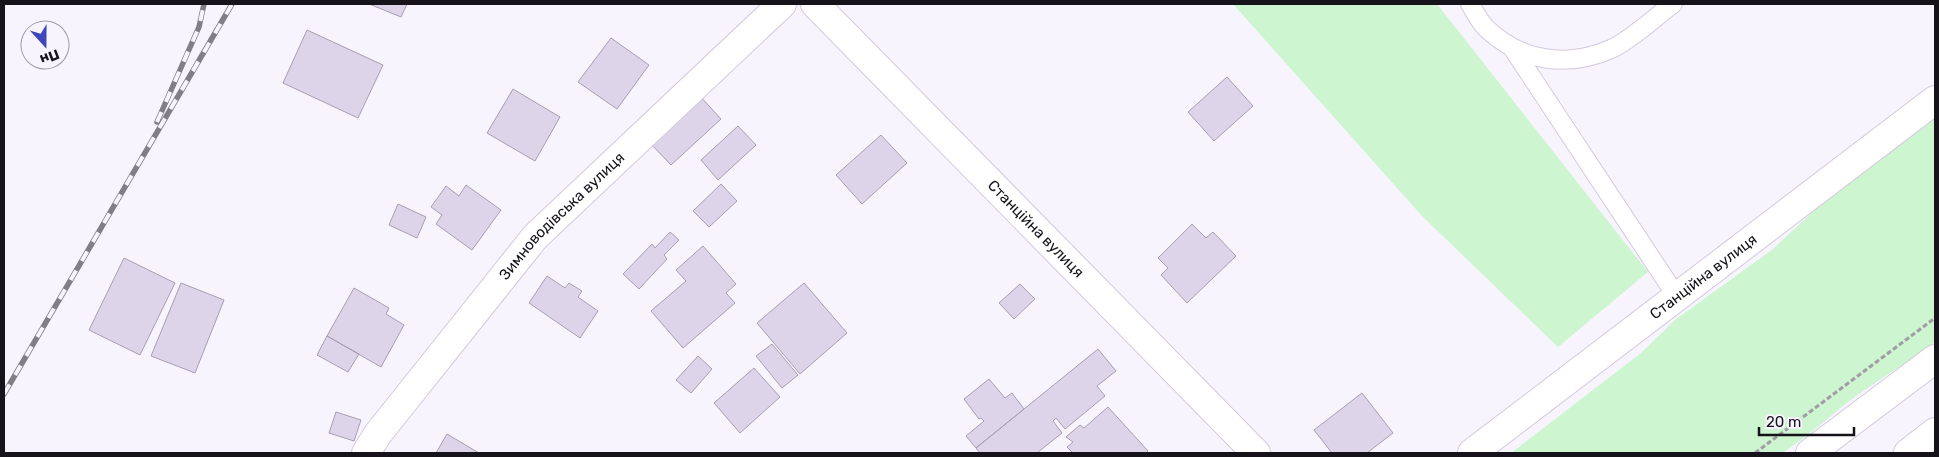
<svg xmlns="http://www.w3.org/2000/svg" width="1939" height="457" viewBox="0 0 1939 457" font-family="Rubik,sans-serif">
  <rect width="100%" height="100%" fill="#f8f4fd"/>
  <!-- green -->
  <path fill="#ccf5d0" d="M 1233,4 L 1437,4 L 1648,272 L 1558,347 L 1422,216 Z
    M 1935,113 L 1935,342 C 1910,361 1884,376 1859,394 C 1832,413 1810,436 1782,453 L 1511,453 L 1641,353 L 1675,320 L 1773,249 L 1834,192 Z"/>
  <!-- building -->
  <path fill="#ded4e9" stroke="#a79eb2" d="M 369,4 L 407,4 L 401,17 Z
    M 307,30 L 383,65 L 358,118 L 283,83 Z
    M 611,38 L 649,65 L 617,109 L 578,82 Z
    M 1227,77 L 1253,106 L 1214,141 L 1188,112 Z
    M 513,89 L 560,117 L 535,161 L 487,133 Z
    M 699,95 L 721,119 L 671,165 L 649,142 Z
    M 738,126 L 756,145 L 718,180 L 701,160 Z
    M 881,135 L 907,163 L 862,204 L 836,175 Z
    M 721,184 L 737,201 L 709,227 L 693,211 Z
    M 466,185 L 501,210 L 472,250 L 436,224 L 442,215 L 431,207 L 446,186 L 459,196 Z
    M 398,204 L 426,217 L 417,238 L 389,225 Z
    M 1192,224 L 1206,238 L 1213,232 L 1236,256 L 1187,303 L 1161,275 L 1168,268 L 1158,258 Z
    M 670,232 L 679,240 L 664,255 L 667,259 L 639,289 L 623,274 L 652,244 L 655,248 Z
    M 703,246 L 736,284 L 726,293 L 735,303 L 683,348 L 651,311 L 686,281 L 676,270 Z
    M 124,258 L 175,283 L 140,355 L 89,330 Z
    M 547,276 L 565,288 L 569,283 L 582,291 L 578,297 L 598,311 L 580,338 L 529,303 Z
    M 181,283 L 224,300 L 195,373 L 151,356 Z
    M 804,283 L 847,333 L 800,374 L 757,323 Z
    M 1020,284 L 1035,299 L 1014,319 L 999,303 Z
    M 354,288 L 389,308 L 386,314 L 404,325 L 381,367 L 327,336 Z
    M 327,336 L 359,354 L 348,372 L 317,355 Z
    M 772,344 L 798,375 L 782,388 L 756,356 Z
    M 1098,349 L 1116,371 L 1097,386 L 1105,396 L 1065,429 L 1056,418 L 1053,421 L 1062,433 L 1037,453 L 980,453 L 976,448 Z
    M 698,356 L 712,369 L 691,393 L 676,380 Z
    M 754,368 L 780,397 L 740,433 L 714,403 Z
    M 989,379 L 1005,398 L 1012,393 L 1024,409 L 976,448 L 966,436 L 984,421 L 981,418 L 979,419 L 964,399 Z
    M 1362,393 L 1393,433 L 1367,453 L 1332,453 L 1314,430 Z
    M 1108,407 L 1148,451 L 1146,453 L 1073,453 L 1067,447 L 1073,442 L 1066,437 L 1080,425 L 1084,428 Z
    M 336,412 L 361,420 L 354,441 L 329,433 Z
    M 447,434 L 479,453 L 436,453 Z"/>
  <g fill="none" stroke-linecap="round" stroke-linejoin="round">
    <!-- lane casing -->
    <g stroke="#d3c9de" stroke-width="20">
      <path id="lane" d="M 1470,4 C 1475,12 1480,23 1487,29 C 1522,62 1568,68 1611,49 C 1631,40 1655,17 1673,4
        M 1513,49 L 1677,297"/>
    </g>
    <!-- street casing -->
    <g stroke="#d3c9de" stroke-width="30">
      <g id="street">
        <path id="s1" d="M 815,4 L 1256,453"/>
        <path id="s2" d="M 366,453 L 377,435 L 535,237 L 782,4"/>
        <path id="s3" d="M 1472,453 L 1935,100"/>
      </g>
    </g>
    <!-- primary casing -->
    <g stroke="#d3c9de" stroke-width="30">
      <path id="primary" d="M 1810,453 L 1935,359
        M 1908,453 L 1935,432"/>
    </g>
    <!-- path -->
    <path stroke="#a19da5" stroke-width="3" stroke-dasharray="5 2.5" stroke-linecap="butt" d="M 1755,453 L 1935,318"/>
    <!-- lane -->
    <use href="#lane" stroke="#fff" stroke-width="18"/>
    <!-- street -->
    <use href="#street" stroke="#fff" stroke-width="28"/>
    <!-- primary -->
    <use href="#primary" stroke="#fff" stroke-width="28"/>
    <!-- rail casing -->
    <g stroke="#827e86" stroke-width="5.5">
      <path id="rail" d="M 157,122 L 199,27 L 204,4
        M 4,394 L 232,4"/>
    </g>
    <!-- rail -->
    <use href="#rail" stroke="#f8f4fd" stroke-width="4" stroke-dasharray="11" stroke-linecap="butt"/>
  </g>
  <g text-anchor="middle" stroke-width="4" stroke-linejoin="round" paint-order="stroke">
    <!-- street labels -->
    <g font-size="15" fill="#17131b" stroke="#f8f4fd">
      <text dy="5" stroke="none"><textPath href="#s2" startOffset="308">Зимноводівська вулиця</textPath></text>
      <text dy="5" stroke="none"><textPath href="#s1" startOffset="315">Станційна вулиця</textPath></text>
      <text dy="5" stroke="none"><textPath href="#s3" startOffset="291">Станційна вулиця</textPath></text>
    </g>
  </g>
  <!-- border -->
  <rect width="1939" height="457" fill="none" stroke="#17131b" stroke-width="10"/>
  <!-- north arrow -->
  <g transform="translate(45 45) rotate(159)"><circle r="24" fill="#f8f4fd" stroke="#9e9aa3"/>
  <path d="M0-4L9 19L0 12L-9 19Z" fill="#3d47bb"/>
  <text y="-8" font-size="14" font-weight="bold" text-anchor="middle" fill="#17131b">Пн</text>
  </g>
  <!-- scale -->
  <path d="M1759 427v8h95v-8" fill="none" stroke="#17131b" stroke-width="2.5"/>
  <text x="1766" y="427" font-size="15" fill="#17131b" stroke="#f8f4fd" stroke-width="4" paint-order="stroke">20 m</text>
</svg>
